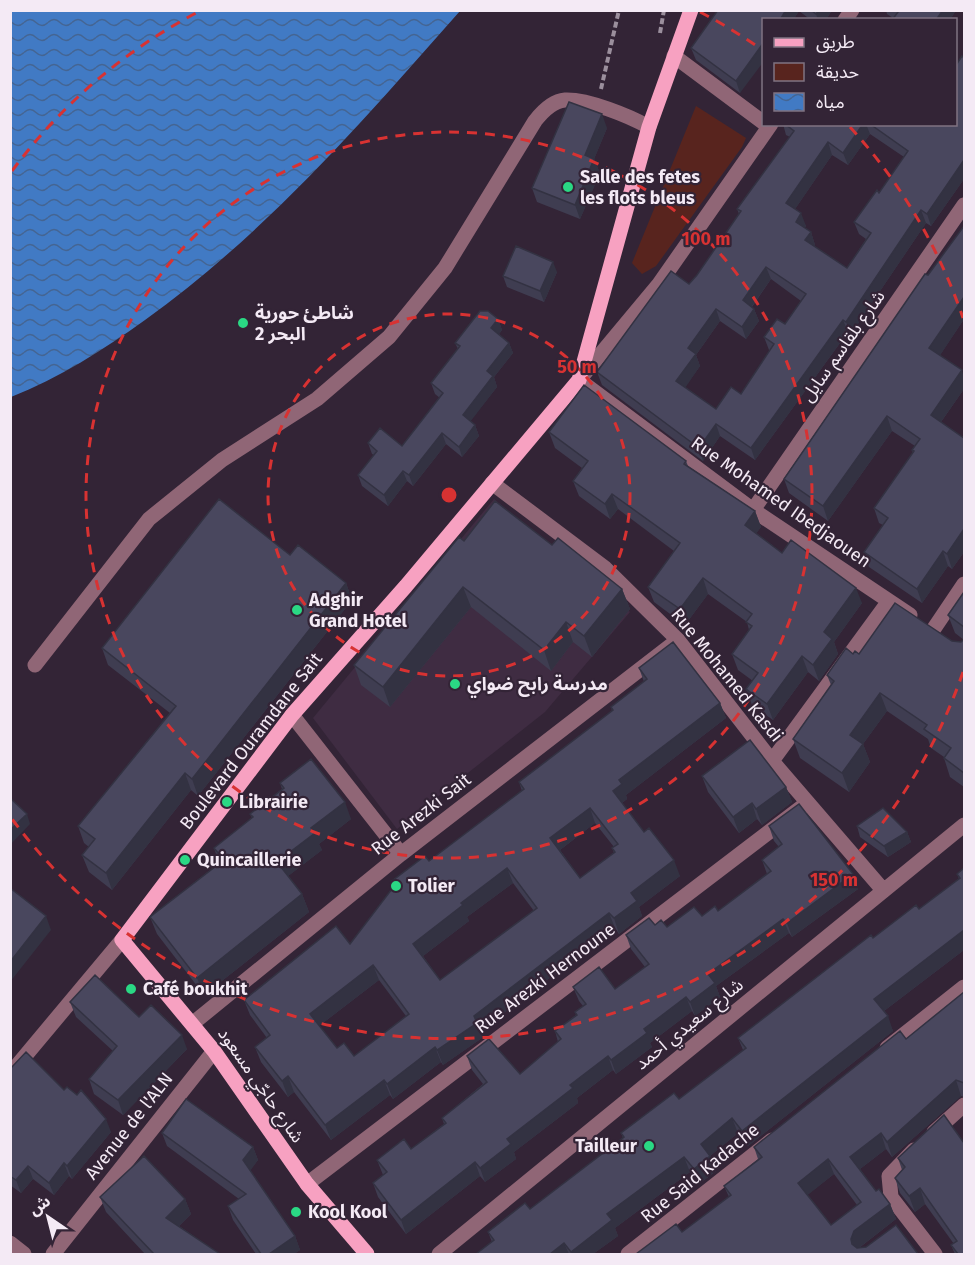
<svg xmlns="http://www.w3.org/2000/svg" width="975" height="1265" viewBox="0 0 975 1265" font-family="'Fira Sans','Noto Sans Arabic',sans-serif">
  <defs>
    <pattern id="water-waves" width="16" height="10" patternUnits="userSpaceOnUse" patternTransform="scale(1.5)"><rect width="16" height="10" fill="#417ac4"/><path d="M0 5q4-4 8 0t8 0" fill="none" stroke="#446593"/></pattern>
  </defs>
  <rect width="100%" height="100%" fill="#332436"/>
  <!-- built -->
  <path fill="#3f2c42" d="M 494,499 L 630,612 L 545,712 L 397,829 L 313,718 Z"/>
  <!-- green -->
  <path fill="#58241e" d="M 696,106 L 746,138 L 742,147 L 656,266 L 642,274 L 632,263 Z"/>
  <!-- water -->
  <path fill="url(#water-waves)" d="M 11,10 L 460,10 L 460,11 C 362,122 266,233 145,320 C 103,350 59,378 11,397 Z"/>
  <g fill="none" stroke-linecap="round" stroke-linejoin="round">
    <!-- path -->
    <path stroke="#9b8f9d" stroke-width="4" stroke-dasharray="6 3" stroke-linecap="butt" d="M 660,33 L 664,10
      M 601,89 L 619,10"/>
    <!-- minor -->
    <path stroke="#906676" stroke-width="15" d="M 845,20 L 852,10
      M 674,56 L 764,123
      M 771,124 L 659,284 L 579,380 L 753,510 L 910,615
      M 492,483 L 605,568 L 678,640 L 772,761 L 883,890
      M 753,510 L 964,205
      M 933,630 L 964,584
      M 35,665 L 149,519 L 222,460 L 317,399 L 389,337 L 445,268 L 535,121 C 542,112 552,101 565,100 C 588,99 629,116 649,127
      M 292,715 L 401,854
      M 772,761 L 889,601
      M 192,1024 L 401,854 L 678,640
      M 887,1048 L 964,987
      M 10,1074 L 122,940
      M 934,1132 L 964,1105
      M 914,1150 L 889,1176 L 891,1197 L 935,1254
      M 307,1184 L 807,803
      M 10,1243 L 24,1254
      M 53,1254 L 214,1051
      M 439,1254 L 964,825
      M 628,1254 L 772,1140"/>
    <!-- major -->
    <path stroke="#f7a1c1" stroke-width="15" d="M 367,1254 L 307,1184 L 214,1051 L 122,940 L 292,715 L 406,586 L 579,380 L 649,127 L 691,10"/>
  </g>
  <!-- wall -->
  <path fill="#3f3d51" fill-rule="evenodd" d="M 718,10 L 832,10 L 826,20 L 811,20 L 799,11 L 793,20 L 764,20 L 740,93 L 696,60 L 691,48 Z
    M 886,10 L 956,10 L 950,20 L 892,20 L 893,18 L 887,14 Z
    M 964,58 L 964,179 L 931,226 L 926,223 L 851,334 L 848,332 L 755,460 L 720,436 L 703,461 L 602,385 L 597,372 L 689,284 L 697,275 L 739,214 L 737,209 L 790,137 L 786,135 L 783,124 L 956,124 ZM 870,134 L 904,157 L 879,193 L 854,222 L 859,234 L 866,239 L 847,268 L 814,246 L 815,245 L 811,232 L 804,228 L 806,226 L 795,209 L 832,155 L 848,165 ZM 771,279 L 801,301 L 785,324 L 764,337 L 769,350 L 770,351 L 741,394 L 716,409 L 685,387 L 700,366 L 696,355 L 720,321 L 746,339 L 759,321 L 754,309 L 752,307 Z
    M 607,128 L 594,159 L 600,173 L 580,219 L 537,202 L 532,188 Z
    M 964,226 L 964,319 L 940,355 L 964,378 L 964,389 L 941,422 L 964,438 L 964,437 L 964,552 L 952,569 L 948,566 L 922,603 L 869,567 L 864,552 L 883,525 L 879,523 L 874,508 L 913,453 L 912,450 L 915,446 L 892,431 L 828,521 L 789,493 L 784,479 L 928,275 Z
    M 557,272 L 544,302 L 507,287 L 503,276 Z
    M 498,319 L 502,330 L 499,334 L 509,343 L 513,353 L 494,377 L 497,387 L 470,421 L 475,425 L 479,436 L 462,457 L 446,444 L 413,486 L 407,481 L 388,506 L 362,486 L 358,475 L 374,455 L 372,454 L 368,443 L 402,446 L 440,398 L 435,394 L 431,383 L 458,349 L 455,343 Z
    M 549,432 L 686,461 L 688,466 L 755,511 L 761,527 L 756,533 L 782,553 L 862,603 L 834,642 L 838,654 L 819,681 L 808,672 L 773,720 L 752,705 L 746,689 L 753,681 L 738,670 L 732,654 L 749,630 L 747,622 L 708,594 L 685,625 L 654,602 L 648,587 L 674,551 L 618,509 L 610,519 L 579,496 L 573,481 L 582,468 L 555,448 Z
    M 464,541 L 552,545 L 622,589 L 630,609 L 592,657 L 573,642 L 551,671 L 471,607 L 390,707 L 361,685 L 354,665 Z
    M 290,555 L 346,583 L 352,600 L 198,796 L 191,790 L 112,890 L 89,872 L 82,855 L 89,847 L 84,843 L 78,826 L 170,713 L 108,665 L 102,648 Z
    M 964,592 L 964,787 L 950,777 L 944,758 L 944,757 L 931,748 L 928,739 L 887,711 L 863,744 L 870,762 L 849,792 L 800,758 L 793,739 L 831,685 L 827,675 L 853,654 L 952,641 L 961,642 L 964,640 L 955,633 L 948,615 Z
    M 639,668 L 720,703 L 726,718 L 626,795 L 627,799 L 622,803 L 644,832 L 680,876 L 639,907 L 642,916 L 619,934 L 615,928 L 480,1031 L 482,1038 L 443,1065 L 441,1062 L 393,1099 L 390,1095 L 331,1140 L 294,1092 L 288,1097 L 261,1062 L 255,1047 L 267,1038 L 250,1015 L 244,1000 L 350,944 L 394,886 L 392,881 L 429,861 L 522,791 L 519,782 L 612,711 L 611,707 L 644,682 ZM 595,823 L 614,847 L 612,848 L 614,853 L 580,878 L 560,850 ZM 513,883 L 534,911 L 440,980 L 423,956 L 469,921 L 467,917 ZM 379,980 L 406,1016 L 354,1056 L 337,1048 L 319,1026 Z
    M 702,776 L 786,787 L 792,802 L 762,825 L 757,819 L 739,833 L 708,792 Z
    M 280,783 L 351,819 L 319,844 L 322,850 L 288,876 L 302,894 L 309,912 L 204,995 L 157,934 L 150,917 L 219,863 L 214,848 L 252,818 L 250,814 L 282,789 Z
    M 769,826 L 858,889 L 792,937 L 789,933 L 716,986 L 720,997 L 695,1016 L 692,1011 L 650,1043 L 652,1047 L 616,1074 L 613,1070 L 577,1098 L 578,1103 L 514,1152 L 516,1159 L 485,1182 L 480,1176 L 406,1234 L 378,1197 L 373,1183 L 383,1175 L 377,1160 L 411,1149 L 444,1124 L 442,1118 L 483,1084 L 472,1070 L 467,1056 L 520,1074 L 558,1042 L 555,1031 L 576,1015 L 575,1012 L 583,1006 L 579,1001 L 573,987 L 615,989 L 645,967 L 631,949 L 626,935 L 655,925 L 667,927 L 718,911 L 767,874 L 762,860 L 779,847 L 774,841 Z
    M 857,826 L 907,832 L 911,842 L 888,857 L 860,837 Z
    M 964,868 L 964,950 L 884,1011 L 893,1031 L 748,1146 L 738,1133 L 710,1156 L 716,1171 L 699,1184 L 690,1172 L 615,1228 L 618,1236 L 593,1254 L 476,1254 L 492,1242 L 488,1232 L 530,1209 L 623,1138 L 621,1133 L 679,1099 L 743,1050 L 738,1038 L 873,938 L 919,909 L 959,879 L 957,874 Z
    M 964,992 L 964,1097 L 961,1096 L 892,1157 L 886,1149 L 860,1169 L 876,1191 L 890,1204 L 896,1219 L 859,1248 L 918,1254 L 682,1232 L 729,1197 L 724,1186 L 758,1159 L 754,1147 L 906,1039 ZM 834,1174 L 857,1205 L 831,1225 L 807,1195 Z
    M 70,1002 L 139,1017 L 187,1049 L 123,1115 L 94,1094 L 89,1079 L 113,1051 L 76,1017 Z
    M 10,1069 L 64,1090 L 111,1132 L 72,1179 L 69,1176 L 54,1195 L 33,1179 L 21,1193 L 10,1185 Z
    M 944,1115 L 964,1254 L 955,1254 L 951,1245 L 954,1244 L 925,1204 L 915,1212 L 900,1193 L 895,1178 L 902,1170 L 898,1158 Z
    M 162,1133 L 253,1147 L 258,1160 L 250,1170 L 295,1236 L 300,1250 L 294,1254 L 256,1254 L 233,1220 L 228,1206 L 239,1199 L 167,1146 Z
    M 100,1197 L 185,1199 L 191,1214 L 179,1226 L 220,1254 L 145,1254 L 106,1212 Z"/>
  <!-- shaded-wall -->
  <path fill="#333242" d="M 786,10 L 799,10 L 799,11 L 793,20 L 780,20 Z
    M 819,10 L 832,10 L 826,20 L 818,20 L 816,14 Z
    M 943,10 L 956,10 L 950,20 L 936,20 Z
    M 764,42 L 764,61 L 740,93 L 736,81 Z
    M 602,114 L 607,128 L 590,169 L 585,155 Z
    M 863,124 L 866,124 L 870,134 L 848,165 L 843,153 Z
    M 828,142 L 832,155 L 791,215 L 786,203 Z
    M 594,159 L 600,173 L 580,219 L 575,205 Z
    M 964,160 L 964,179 L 931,226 L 927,214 Z
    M 921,210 L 926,223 L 851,334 L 846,322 Z
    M 801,213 L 806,226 L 800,234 L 796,222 Z
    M 811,232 L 815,245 L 810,252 L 805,240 Z
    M 553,262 L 557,272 L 544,302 L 540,291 Z
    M 766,267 L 771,279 L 747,313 L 743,300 Z
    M 964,297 L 964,319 L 935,363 L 929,348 Z
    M 716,309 L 720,321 L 696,355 L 700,366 L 681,394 L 676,381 L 688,348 Z
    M 754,309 L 759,321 L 746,339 L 742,327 Z
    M 498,319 L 502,330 L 495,339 L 491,328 Z
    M 843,320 L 848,332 L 755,460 L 751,448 Z
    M 509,343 L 513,353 L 494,377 L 497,387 L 467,426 L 463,415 L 487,371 Z
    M 962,370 L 964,378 L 964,389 L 936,429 L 931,415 Z
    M 887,416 L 892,431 L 828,521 L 823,506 Z
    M 716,424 L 720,436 L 703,461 L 699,448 Z
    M 475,425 L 479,436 L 462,457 L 459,447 Z
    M 442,433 L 446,444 L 413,486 L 409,475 Z
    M 403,471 L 407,481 L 388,506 L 384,495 Z
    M 612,494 L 618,509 L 610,519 L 605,504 Z
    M 755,511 L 761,527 L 751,541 L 745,525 Z
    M 964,529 L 964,552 L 952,569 L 947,554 Z
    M 943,551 L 948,566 L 922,603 L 917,589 Z
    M 703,578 L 708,594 L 685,625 L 680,609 Z
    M 346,583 L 352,600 L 198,796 L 192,779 Z
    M 463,587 L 471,607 L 390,707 L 383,687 Z
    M 856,588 L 862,603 L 834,642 L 838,654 L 819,681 L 813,665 L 824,632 Z
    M 622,589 L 630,609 L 592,657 L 584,636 Z
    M 566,622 L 573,642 L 551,671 L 544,650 Z
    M 802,656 L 808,672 L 773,720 L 767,704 Z
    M 880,693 L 887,711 L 863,744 L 870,762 L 849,792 L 842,773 L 850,735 Z
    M 720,703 L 726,718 L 626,795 L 627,799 L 618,806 L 613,791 L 619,780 Z
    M 185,773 L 191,790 L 112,890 L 106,873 Z
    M 786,787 L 792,802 L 762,825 L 756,809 Z
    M 345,802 L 351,819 L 319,844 L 322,850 L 283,880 L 277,862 L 311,828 Z
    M 752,803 L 757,819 L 739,833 L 733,817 Z
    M 590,808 L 595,823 L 556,853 L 550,838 Z
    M 27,814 L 30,824 L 10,845 L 10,830 Z
    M 907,832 L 911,842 L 888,857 L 884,846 Z
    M 674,860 L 680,876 L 639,907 L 642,916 L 619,934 L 614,918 L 631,893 Z
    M 507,868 L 513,883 L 467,917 L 469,921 L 419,959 L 413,944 L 461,903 Z
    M 853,874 L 858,889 L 792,937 L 787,923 Z
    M 302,894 L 309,912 L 204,995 L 197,978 Z
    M 609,913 L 615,928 L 480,1031 L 482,1038 L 443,1065 L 437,1050 L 474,1016 Z
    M 46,916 L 51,930 L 10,982 L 10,962 Z
    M 783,919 L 789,933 L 716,986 L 720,997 L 695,1016 L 690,1002 L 708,974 Z
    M 964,930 L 964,950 L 880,1014 L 874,999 Z
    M 373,965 L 379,980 L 315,1029 L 310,1014 Z
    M 686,997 L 692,1011 L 650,1043 L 652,1047 L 616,1074 L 611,1060 L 644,1029 Z
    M 888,1016 L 893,1031 L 748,1146 L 742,1131 Z
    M 182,1035 L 187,1049 L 123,1115 L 118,1100 Z
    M 435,1047 L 441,1062 L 393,1099 L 387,1084 Z
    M 608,1056 L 613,1070 L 577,1098 L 578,1103 L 514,1152 L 516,1159 L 485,1182 L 480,1168 L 507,1139 L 570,1085 Z
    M 288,1076 L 294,1092 L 288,1097 L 282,1081 Z
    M 384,1080 L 390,1095 L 331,1140 L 325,1125 Z
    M 956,1080 L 961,1096 L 892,1157 L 887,1142 Z
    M 732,1118 L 738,1133 L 710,1156 L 716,1171 L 699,1184 L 694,1169 L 701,1144 Z
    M 106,1119 L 111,1132 L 72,1179 L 67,1166 Z
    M 881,1133 L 886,1149 L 856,1172 L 850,1157 Z
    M 253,1147 L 258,1160 L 248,1174 L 243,1160 Z
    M 684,1157 L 690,1172 L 615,1228 L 618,1236 L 593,1254 L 572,1254 L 571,1252 L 607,1214 Z
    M 828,1159 L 834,1174 L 804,1198 L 798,1183 Z
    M 475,1162 L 480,1176 L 406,1234 L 401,1220 Z
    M 64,1163 L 69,1176 L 54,1195 L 49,1183 Z
    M 28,1166 L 33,1179 L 21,1193 L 16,1180 Z
    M 920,1188 L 925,1204 L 915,1212 L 909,1196 Z
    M 185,1199 L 191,1214 L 172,1233 L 166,1218 Z
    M 890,1204 L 896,1219 L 860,1247 L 856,1254 L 851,1239 L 854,1231 Z
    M 295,1236 L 300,1250 L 294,1254 L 269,1254 Z
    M 564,1243 L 569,1254 L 550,1254 Z"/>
  <!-- building -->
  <path fill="#49475e" stroke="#333242" stroke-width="1.5" fill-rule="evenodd" d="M 718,10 L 786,10 L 780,20 L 764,20 L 764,42 L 736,81 L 691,48 Z
    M 811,10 L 819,10 L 816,14 Z
    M 896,10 L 943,10 L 936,20 L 892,20 L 898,12 Z
    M 962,56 L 964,58 L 964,160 L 927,214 L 921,210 L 846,322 L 843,320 L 751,448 L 716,424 L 699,448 L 597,372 L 671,271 L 689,284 L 697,275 L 741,211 L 737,209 L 794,131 L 785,124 L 863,124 L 843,153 L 828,142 L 786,203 L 801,213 L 796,222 L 811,232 L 805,240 L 847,268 L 871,233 L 854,222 L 877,190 L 879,193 L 908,151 L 870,124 L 956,124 L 956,65 ZM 766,267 L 806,294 L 785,324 L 777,319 L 764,337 L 774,344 L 741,394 L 731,387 L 716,409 L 676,381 L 696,354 L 688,348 L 716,309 L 742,327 L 754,309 L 743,300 Z
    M 569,102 L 602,114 L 585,155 L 594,159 L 575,205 L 532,188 Z
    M 964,226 L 964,297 L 929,348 L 962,370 L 931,415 L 964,438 L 964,437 L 964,529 L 947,554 L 943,551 L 917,589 L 864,552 L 888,518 L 874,508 L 914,451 L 912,450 L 920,439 L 887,416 L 823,506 L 784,479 L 925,274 L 928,275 Z
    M 516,246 L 553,262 L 540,291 L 503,276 Z
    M 480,311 L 488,311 L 498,319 L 491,328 L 509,343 L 487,371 L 493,376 L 463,415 L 475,425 L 459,447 L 442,433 L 409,475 L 403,471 L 384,495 L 358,475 L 377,451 L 368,443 L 380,428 L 402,446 L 443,393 L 431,383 L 460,346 L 455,343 Z
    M 584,385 L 686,461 L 684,464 L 755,511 L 745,525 L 782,553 L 791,540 L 856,588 L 824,632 L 832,639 L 813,665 L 802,656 L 767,704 L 746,689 L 758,673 L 732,654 L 752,626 L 746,622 L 752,614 L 703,578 L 680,609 L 648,587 L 680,543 L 612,494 L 605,504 L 573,481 L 588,461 L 549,432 Z
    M 219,499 L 290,555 L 298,545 L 346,583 L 192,779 L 185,773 L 106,873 L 82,855 L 95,839 L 78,826 L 176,706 L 102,648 Z
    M 495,501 L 552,545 L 558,538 L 622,589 L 584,636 L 566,622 L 544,650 L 463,587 L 383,687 L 354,665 L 459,537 L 464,541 Z
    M 964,592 L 964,627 L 948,615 Z
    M 895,603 L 952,641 L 961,642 L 964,639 L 964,773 L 944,758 L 951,748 L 924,729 L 927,725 L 880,693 L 850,735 L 863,744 L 842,773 L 793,739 L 834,681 L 827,675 L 846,648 L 853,654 L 855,651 L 859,654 Z
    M 673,642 L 720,703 L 619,780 L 622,784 L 613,791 L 644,832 L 649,828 L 674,860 L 631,893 L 637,901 L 614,918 L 609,913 L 474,1016 L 477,1023 L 437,1050 L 435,1047 L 387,1084 L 384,1080 L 325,1125 L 288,1076 L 282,1081 L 255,1047 L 270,1035 L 244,1000 L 336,926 L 350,944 L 395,885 L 392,881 L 425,856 L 429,861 L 524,789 L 519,782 L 613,710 L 611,707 L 647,679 L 639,668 ZM 590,808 L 618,844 L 612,848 L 615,852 L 580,878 L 550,838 ZM 507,868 L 537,908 L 440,980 L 413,944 L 463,905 L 461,903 ZM 373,965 L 409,1014 L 354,1056 L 344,1043 L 337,1048 L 310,1014 Z
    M 750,740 L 786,787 L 756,809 L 752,803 L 733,817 L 702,776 Z
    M 311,759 L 345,802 L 311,828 L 315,833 L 277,862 L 302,894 L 197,978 L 150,917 L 224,860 L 214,848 L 253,817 L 250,814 L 284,788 L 280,783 Z
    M 10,798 L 27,814 L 10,830 Z
    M 799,804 L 853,874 L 787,923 L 783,919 L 708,974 L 715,983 L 690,1002 L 686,997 L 644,1029 L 647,1033 L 611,1060 L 608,1056 L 570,1085 L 573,1088 L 507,1139 L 511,1144 L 480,1168 L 475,1162 L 401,1220 L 373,1183 L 387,1172 L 377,1160 L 404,1139 L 411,1149 L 446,1123 L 442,1118 L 487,1082 L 467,1056 L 489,1039 L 520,1074 L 561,1039 L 555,1031 L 577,1015 L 575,1012 L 586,1004 L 573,987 L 599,967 L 615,989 L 649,964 L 626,935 L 649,918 L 655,925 L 661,920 L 667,927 L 694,907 L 702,916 L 715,906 L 718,911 L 771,871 L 762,860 L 782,844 L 769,826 Z
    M 883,808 L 907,832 L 884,846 L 857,826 Z
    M 964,868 L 964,930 L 874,999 L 888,1016 L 742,1131 L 732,1118 L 701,1144 L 710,1156 L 694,1169 L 684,1157 L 607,1214 L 612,1220 L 571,1252 L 564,1243 L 550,1254 L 476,1254 L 494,1240 L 488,1232 L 525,1203 L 530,1209 L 624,1137 L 621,1133 L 674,1093 L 679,1099 L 746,1048 L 738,1038 L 871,935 L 873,938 L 916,905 L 919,909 L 960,878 L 957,874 Z
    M 10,888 L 46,916 L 10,962 Z
    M 95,975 L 139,1017 L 151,1005 L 182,1035 L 118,1100 L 89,1079 L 117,1046 L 70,1002 Z
    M 964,992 L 964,1083 L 956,1080 L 887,1142 L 881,1133 L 850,1157 L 876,1191 L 879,1189 L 890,1204 L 854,1231 L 851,1239 L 852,1244 L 857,1248 L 866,1247 L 896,1225 L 918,1254 L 636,1254 L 676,1224 L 682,1232 L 731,1195 L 724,1186 L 762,1157 L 754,1147 L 900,1031 L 906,1039 ZM 828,1159 L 861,1202 L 831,1225 L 798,1183 Z
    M 26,1052 L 64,1090 L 67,1087 L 77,1095 L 81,1090 L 106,1119 L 67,1166 L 64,1163 L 49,1183 L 28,1166 L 16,1180 L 10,1176 L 10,1069 Z
    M 186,1099 L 253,1147 L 243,1160 L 295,1236 L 269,1254 L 261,1254 L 228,1206 L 246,1194 L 162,1133 Z
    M 944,1115 L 964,1143 L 964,1254 L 958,1254 L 951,1245 L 957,1241 L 920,1188 L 909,1196 L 895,1178 L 905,1167 L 898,1158 Z
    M 144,1156 L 185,1199 L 166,1218 L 220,1254 L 154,1254 L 100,1197 Z"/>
  <!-- distance rings -->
  <g fill="none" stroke="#d83232" stroke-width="3" stroke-dasharray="10 8">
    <circle cx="449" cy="495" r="181"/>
    <circle cx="449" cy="495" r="363"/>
    <path d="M963 672A544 544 0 0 1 12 819M12 171A544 544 0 0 1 198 12M700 12A544 544 0 0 1 761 49M850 127A544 544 0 0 1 963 318"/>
  </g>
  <!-- markers -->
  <g fill="#2ad884" stroke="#332436" stroke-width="2">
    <circle cx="568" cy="187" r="6"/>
    <circle cx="243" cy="323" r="6"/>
    <circle cx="297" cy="610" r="6"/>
    <circle cx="455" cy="684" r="6"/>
    <circle cx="227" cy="802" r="6"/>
    <circle cx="185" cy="860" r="6"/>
    <circle cx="396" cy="886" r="6"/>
    <circle cx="131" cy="989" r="6"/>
    <circle cx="649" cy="1146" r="6"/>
    <circle cx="296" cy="1212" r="6"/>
  </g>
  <g text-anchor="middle" stroke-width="4.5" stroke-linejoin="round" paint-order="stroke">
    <!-- poi labels -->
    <g font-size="18" font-weight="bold" fill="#f4eaf5" stroke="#332436" text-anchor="start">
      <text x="580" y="183">Salle des fetes<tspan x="580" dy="21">les flots bleus</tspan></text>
      <text x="255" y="319">شاطئ حورية<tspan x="255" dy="21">البحر 2</tspan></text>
      <text x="309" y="606">Adghir<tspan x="309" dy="21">Grand Hotel</tspan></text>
      <text x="467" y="690">مدرسة رابح ضواي</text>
      <text x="239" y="808">Librairie</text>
      <text x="197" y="866">Quincaillerie</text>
      <text x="408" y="892">Tolier</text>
      <text x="143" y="995">Café boukhit</text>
      <text x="637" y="1152" text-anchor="end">Tailleur</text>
      <text x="308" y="1218">Kool Kool</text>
    </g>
    <!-- street labels -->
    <g font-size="18" fill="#f4eaf5" stroke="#332436">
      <text transform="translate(843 346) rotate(-55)" y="6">شارع بلقاسم سايل</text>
      <text transform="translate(781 502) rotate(35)" y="6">Rue Mohamed Ibedjaouen</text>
      <text transform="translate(727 675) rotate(51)" y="6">Rue Mohamed Kasdi</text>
      <text transform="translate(251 741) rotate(-52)" y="6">Boulevard Ouramdane Sait</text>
      <text transform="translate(421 814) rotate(-38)" y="6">Rue Arezki Sait</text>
      <text transform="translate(545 978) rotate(-37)" y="6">Rue Arezki Hernoune</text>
      <text transform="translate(689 1024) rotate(-39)" y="6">شارع سعيدي أحمد</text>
      <text transform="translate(261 1085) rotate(55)" y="6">شارع حاجّي مسعود</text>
      <text transform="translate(129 1126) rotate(-52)" y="6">Avenue de l'ALN</text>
      <text transform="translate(700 1173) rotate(-39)" y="6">Rue Said Kadache</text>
    </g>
  </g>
  <circle cx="449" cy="495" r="9" fill="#d83232" stroke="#332436" stroke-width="3"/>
  <g font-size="18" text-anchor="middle" font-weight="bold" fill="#d83232" stroke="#332436" stroke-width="4.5" stroke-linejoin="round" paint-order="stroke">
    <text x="706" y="245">100 m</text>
    <text x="577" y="373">50 m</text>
    <text x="834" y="886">150 m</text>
  </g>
  <!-- border -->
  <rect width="975" height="1265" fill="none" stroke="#f4eaf5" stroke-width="24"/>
  <!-- legend -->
  <rect x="762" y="18" width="195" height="108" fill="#332436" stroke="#807382" stroke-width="1.5"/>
  <rect x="774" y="38" width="30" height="9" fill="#f7a1c1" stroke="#807382" stroke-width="1.5"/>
  <text x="816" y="48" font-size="18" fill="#f4eaf5">طريق</text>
  <rect x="774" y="63" width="30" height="18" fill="#58241e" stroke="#807382" stroke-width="1.5"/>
  <text x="816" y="78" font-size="18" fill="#f4eaf5">حديقة</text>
  <rect x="774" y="93" width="30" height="18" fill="url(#water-waves)" stroke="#807382" stroke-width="1.5"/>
  <text x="816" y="108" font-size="18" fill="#f4eaf5">مياه</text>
  <!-- north arrow -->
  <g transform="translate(48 1217) rotate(325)" stroke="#332436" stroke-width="4.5" paint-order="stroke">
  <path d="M0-4.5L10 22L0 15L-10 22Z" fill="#f4eaf5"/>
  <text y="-9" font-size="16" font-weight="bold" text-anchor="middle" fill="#f4eaf5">ش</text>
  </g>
</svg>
